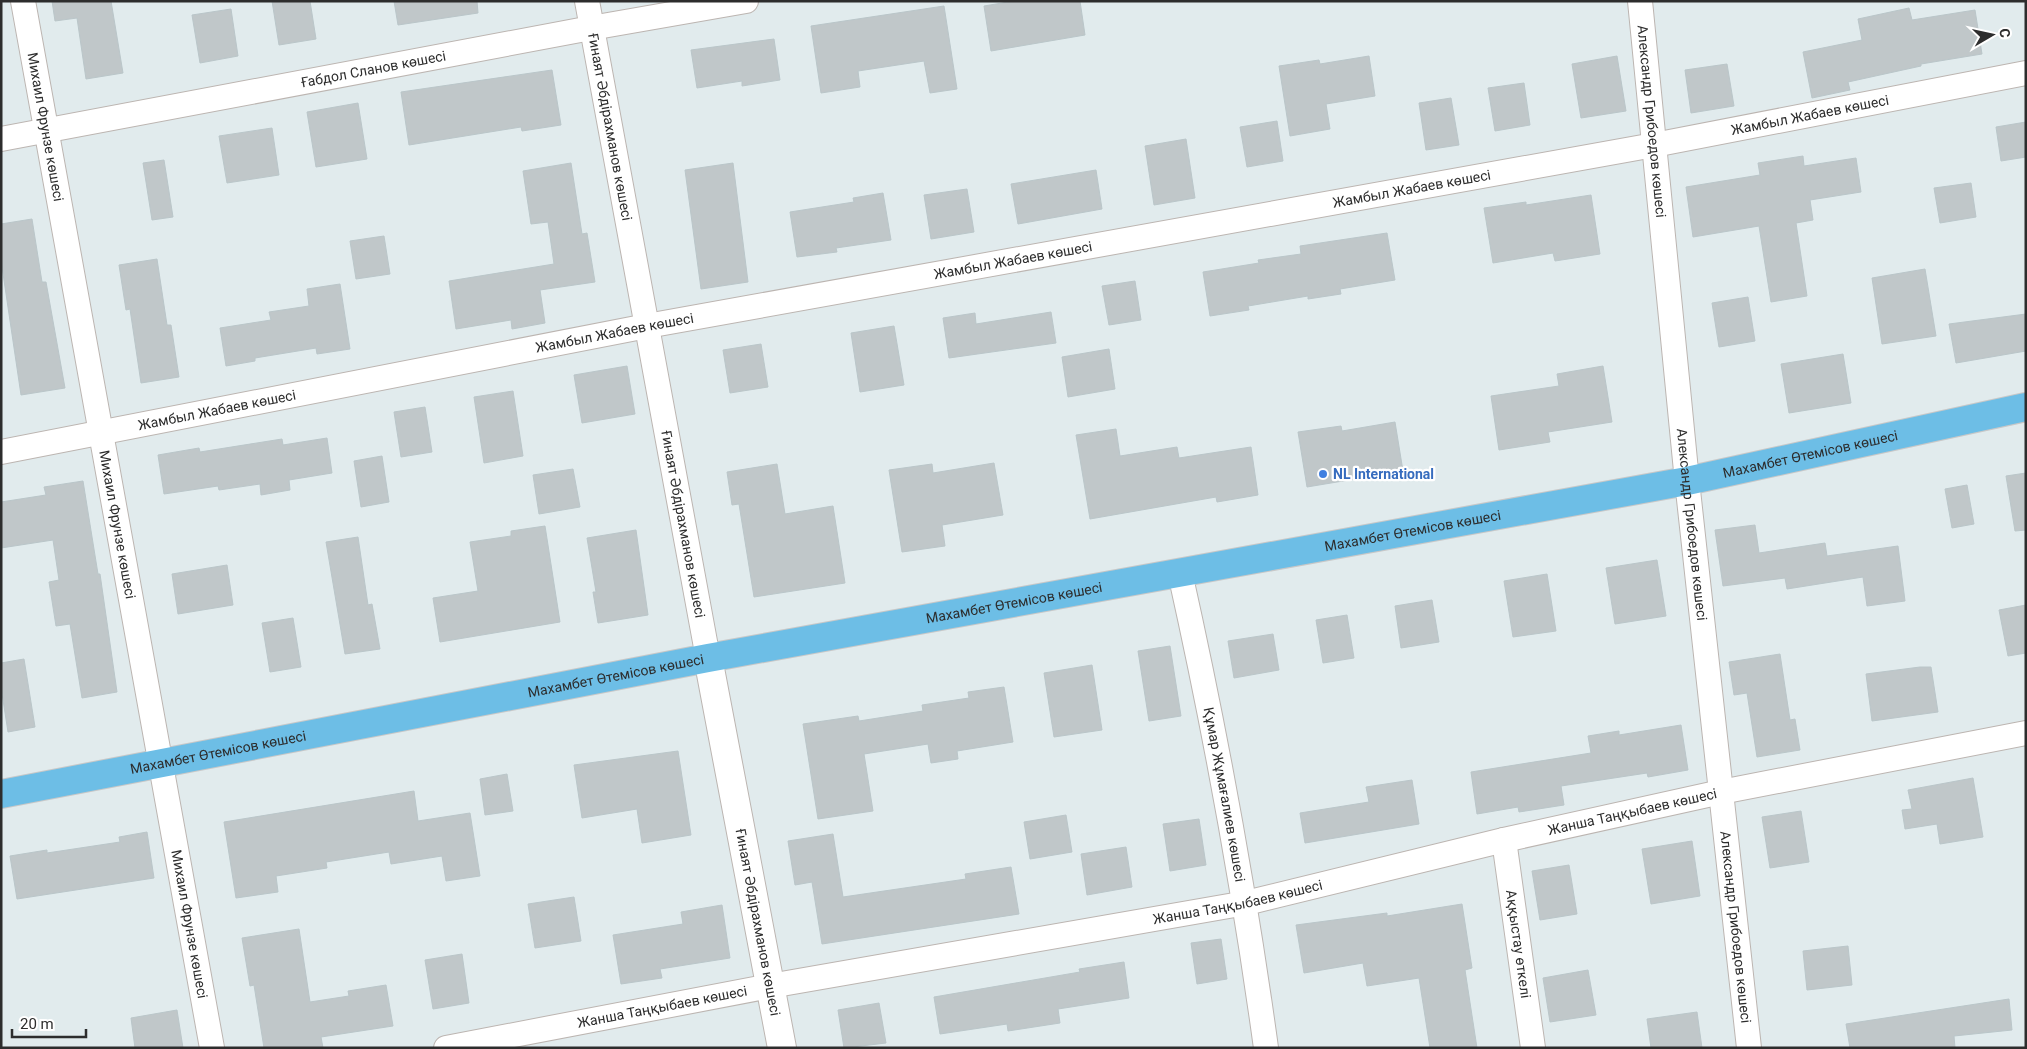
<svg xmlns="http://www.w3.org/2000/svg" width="2027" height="1049" viewBox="0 0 2027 1049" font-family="Roboto,sans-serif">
  <rect width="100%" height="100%" fill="#e1ebed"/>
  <!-- building -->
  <path fill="#c0c7c9" stroke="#bac6c9" d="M 52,1 L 111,1 L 123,73 L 86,79 L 77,18 L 55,21 Z
    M 272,1 L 310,1 L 316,39 L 279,45 Z
    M 394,1 L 477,1 L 478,13 L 398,25 Z
    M 1014,1 L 1080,1 L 1085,35 L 991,51 L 984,6 Z
    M 944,6 L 957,89 L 930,93 L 924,61 L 858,71 L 860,87 L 821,93 L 811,26 Z
    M 1909,8 L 1912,20 L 1975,10 L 1982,54 L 1921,64 L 1921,66 L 1848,82 L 1850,90 L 1812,98 L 1803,52 L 1862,40 L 1858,19 Z
    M 231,9 L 238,56 L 200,63 L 192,15 Z
    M 774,39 L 780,80 L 742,86 L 742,81 L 697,88 L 691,50 Z
    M 1369,56 L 1375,96 L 1326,104 L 1330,129 L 1290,136 L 1279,66 L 1319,60 L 1320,64 Z
    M 1617,56 L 1626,111 L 1581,118 L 1572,64 Z
    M 1727,64 L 1734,106 L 1691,113 L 1685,70 Z
    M 552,70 L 561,125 L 522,131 L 521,127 L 409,145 L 401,92 Z
    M 1524,83 L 1530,125 L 1495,131 L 1488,88 Z
    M 1451,98 L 1459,145 L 1426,150 L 1419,103 Z
    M 358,103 L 367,159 L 316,167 L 307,112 Z
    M 1277,121 L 1283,161 L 1247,167 L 1240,127 Z
    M 2026,122 L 2026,157 L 2001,161 L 1996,127 Z
    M 272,128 L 279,175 L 227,183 L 219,136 Z
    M 1186,139 L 1195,198 L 1154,205 L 1145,146 Z
    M 1803,156 L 1804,166 L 1856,158 L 1861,192 L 1810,200 L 1813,220 L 1796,223 L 1807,296 L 1771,302 L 1759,226 L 1693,237 L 1686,187 L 1760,175 L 1758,163 Z
    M 164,160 L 173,217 L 152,220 L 143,163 Z
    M 571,163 L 582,234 L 587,233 L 595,282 L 540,290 L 545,323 L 512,329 L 511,320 L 456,329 L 449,281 L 554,264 L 548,222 L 531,224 L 523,171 Z
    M 733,163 L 748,282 L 701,289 L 685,170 Z
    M 1096,170 L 1102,209 L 1018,224 L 1011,184 Z
    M 1971,183 L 1976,217 L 1940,223 L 1934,188 Z
    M 967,189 L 974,232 L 931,239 L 924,195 Z
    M 883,193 L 891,240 L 836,248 L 837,252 L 797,257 L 790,212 L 854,202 L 853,198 Z
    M 1591,195 L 1600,254 L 1555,261 L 1553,253 L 1493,263 L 1484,208 L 1526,202 L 1526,205 Z
    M 32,219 L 42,282 L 46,282 L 65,388 L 21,395 L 1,260 L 1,224 Z
    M 1387,233 L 1395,280 L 1340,289 L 1341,294 L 1308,299 L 1308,296 L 1248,306 L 1249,310 L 1210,316 L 1203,272 L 1259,263 L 1258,260 L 1301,254 L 1300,246 Z
    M 384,236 L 390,274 L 356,279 L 350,241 Z
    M 157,259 L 167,325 L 171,325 L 179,377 L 141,383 L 130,309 L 126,310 L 119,265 Z
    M 1925,269 L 1936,336 L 1882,344 L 1872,278 Z
    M 1135,281 L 1141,320 L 1109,325 L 1102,286 Z
    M 340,284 L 350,349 L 317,354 L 316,348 L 255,358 L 255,361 L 226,366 L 220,328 L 271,320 L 269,312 L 309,306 L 307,289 Z
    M 1748,297 L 1755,341 L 1719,347 L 1712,303 Z
    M 1051,312 L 1056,343 L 949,358 L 943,318 L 975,313 L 976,324 Z
    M 2026,314 L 2026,351 L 1956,363 L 1949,324 Z
    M 894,326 L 904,385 L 860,392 L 851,333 Z
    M 761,344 L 768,387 L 730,393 L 723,350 Z
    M 1109,349 L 1115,389 L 1068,397 L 1062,357 Z
    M 1843,354 L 1851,403 L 1789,413 L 1781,364 Z
    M 627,366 L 635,414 L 582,423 L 574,375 Z
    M 1603,366 L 1612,422 L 1548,432 L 1550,442 L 1499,450 L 1491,396 L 1559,386 L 1557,374 Z
    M 513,391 L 523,456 L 484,463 L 474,397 Z
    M 425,407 L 432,452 L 401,457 L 394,412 Z
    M 1395,422 L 1403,471 L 1307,487 L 1298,432 L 1341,426 L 1342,431 Z
    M 1116,429 L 1120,456 L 1177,447 L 1179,458 L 1251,447 L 1258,495 L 1217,502 L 1216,497 L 1090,519 L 1076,435 Z
    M 327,438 L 332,473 L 289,480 L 290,490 L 261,495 L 260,484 L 219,490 L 218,486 L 164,494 L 158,455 L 199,448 L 200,452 L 282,439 L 283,445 Z
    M 382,456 L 389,502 L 361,507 L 354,461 Z
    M 994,463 L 1003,515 L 942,525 L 945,546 L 902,552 L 889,470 L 932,464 L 933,473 Z
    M 777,464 L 785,514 L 833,506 L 845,583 L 754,597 L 739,504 L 732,505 L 727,472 Z
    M 573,469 L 580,507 L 539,514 L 533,475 Z
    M 2026,473 L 2026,530 L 2015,531 L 2006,476 Z
    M 83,481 L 98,574 L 100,574 L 117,692 L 82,698 L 70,624 L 56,626 L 49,582 L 59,580 L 53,540 L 1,548 L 1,502 L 46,495 L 44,487 Z
    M 1967,485 L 1974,524 L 1952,528 L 1945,489 Z
    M 1755,525 L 1759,553 L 1825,543 L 1827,556 L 1898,546 L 1905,601 L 1867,606 L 1863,577 L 1787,589 L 1785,578 L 1723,586 L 1715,530 Z
    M 545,526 L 560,622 L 440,642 L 433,598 L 478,591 L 470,542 L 511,536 L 511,531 Z
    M 636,530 L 648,615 L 598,623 L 593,592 L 596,592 L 587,538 Z
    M 358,537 L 368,605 L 372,604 L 380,649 L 345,654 L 326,542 Z
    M 1657,560 L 1666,616 L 1615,624 L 1606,568 Z
    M 227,565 L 233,605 L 178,614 L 172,574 Z
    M 1547,574 L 1556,631 L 1513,637 L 1504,581 Z
    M 1432,600 L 1439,642 L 1401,648 L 1395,606 Z
    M 2026,605 L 2026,653 L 2008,656 L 1999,610 Z
    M 1347,615 L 1354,658 L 1323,663 L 1316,620 Z
    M 293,618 L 301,667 L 270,672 L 262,623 Z
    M 1273,634 L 1279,670 L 1234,678 L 1228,641 Z
    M 1170,646 L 1181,716 L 1149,721 L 1138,651 Z
    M 1780,654 L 1790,720 L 1795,719 L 1800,750 L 1757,757 L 1747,693 L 1734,695 L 1729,662 Z
    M 24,659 L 35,727 L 8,732 L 1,687 L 1,663 Z
    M 1092,665 L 1102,730 L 1054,737 L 1044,673 Z
    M 1920,667 L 1931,667 L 1938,712 L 1872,721 L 1866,674 Z
    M 1004,687 L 1013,742 L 957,751 L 958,759 L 931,763 L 928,744 L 864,754 L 873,811 L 818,819 L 803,724 L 858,716 L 859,721 L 923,711 L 922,705 L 969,698 L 968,692 Z
    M 1681,725 L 1688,770 L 1648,777 L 1647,773 L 1561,786 L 1564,805 L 1519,812 L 1518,807 L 1477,814 L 1471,772 L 1591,753 L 1588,736 L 1619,731 L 1619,735 Z
    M 678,751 L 691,835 L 642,843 L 637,809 L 582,818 L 574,765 Z
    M 507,774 L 513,811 L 485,815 L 480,779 Z
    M 1973,778 L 1983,837 L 1940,844 L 1937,824 L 1905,829 L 1902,810 L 1912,809 L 1908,790 Z
    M 1412,780 L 1419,824 L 1305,843 L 1300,813 L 1369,802 L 1366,787 Z
    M 414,791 L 418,821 L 470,813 L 480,876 L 446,881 L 442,856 L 391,864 L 389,852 L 326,862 L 327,868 L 276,876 L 278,892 L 236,898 L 224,822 Z
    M 1801,811 L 1809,862 L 1770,868 L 1762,817 Z
    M 1066,815 L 1072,852 L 1030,859 L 1024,822 Z
    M 1199,819 L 1206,865 L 1170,871 L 1163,824 Z
    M 147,832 L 154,878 L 17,899 L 10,856 L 47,850 L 47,853 L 120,842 L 119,837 Z
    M 833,834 L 843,897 L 966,879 L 965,874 L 1011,867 L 1019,914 L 822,944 L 812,882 L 795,885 L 788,841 Z
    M 1692,841 L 1700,896 L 1651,904 L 1642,849 Z
    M 1126,847 L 1132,887 L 1087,895 L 1081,854 Z
    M 1569,865 L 1577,914 L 1540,920 L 1532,871 Z
    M 574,897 L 581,941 L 535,948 L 528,904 Z
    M 1462,904 L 1472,968 L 1465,970 L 1477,1048 L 1430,1048 L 1419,978 L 1367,986 L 1363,963 L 1304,973 L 1296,925 L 1387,913 L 1387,916 Z
    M 722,905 L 730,958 L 660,969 L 662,978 L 621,984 L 613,935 L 683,924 L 681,912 Z
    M 299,929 L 310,1002 L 349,996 L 348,991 L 386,985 L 393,1026 L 321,1037 L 323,1048 L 264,1048 L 254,985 L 250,986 L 242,938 Z
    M 1221,939 L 1227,979 L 1197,984 L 1191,943 Z
    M 1848,946 L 1852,985 L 1807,990 L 1803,951 Z
    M 462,954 L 469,1003 L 433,1009 L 425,960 Z
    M 1124,962 L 1129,998 L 1058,1009 L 1060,1023 L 1008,1031 L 1007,1024 L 940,1034 L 934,997 L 1080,972 L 1079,969 Z
    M 1588,970 L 1596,1015 L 1550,1022 L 1543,978 Z
    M 2009,999 L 2012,1030 L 1954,1036 L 1955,1048 L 1850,1048 L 1846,1024 Z
    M 879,1003 L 886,1043 L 844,1048 L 838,1010 Z
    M 177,1010 L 183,1048 L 135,1048 L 131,1018 Z
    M 1697,1012 L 1702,1048 L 1651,1048 L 1647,1019 Z"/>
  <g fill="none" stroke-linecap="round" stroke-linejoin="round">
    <!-- minor casing -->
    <g stroke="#bcb5b1" stroke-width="26">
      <g id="minor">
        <path id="s1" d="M 23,1 L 212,1048"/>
        <path id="s2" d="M 587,1 L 708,658"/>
        <path id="s3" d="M 1640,1 L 1687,481 L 1749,1048"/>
        <path id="s4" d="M 1,139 L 591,28 L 746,1"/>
        <path id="s5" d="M 1,452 L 647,326 L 1654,145 L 2026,73"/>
        <path id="s6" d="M 1180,573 C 1215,730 1244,888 1266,1048"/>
        <path id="s7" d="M 1504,840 L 1533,1048"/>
        <path id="s8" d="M 446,1048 L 770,986 L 1246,903 L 1504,840 L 1721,792 L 2026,733"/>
      </g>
    </g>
    <!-- tertiary casing -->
    <g stroke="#bcb5b1" stroke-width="30">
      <g id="tertiary">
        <path id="s9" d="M 708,658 L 782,1048"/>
      </g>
    </g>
    <!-- primary casing -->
    <g stroke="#c8c8c8" stroke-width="30">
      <g id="primary">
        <path id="s10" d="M 1,794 L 708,658 L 1687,481 L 2026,407"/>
      </g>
    </g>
    <!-- minor -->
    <use href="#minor" stroke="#fff" stroke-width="24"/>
    <!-- tertiary -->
    <use href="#tertiary" stroke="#fff" stroke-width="28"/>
    <!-- primary -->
    <use href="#primary" stroke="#6dbee6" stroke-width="28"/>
  </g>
  <!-- markers -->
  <circle fill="#3f7fe0" stroke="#fff" stroke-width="2" cx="1323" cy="474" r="5"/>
  <g text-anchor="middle" stroke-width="4.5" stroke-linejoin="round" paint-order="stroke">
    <!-- street labels -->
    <g font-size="14" fill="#2d2d2d" stroke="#fff">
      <text dy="5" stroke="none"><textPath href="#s4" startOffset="379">Ғабдол Сланов көшесі</textPath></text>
      <text dy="5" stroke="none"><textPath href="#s5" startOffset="1840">Жамбыл Жабаев көшесі</textPath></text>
      <text dy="5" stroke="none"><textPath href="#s3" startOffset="121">Александр Грибоедов көшесі</textPath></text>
      <text dy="5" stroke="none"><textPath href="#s1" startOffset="128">Михаил Фрунзе көшесі</textPath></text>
      <text dy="5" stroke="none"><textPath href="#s2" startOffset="128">Ғинаят Әбдірахманов көшесі</textPath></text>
      <text dy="5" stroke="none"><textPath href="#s5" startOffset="1435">Жамбыл Жабаев көшесі</textPath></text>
      <text dy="5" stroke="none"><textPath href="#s5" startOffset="1030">Жамбыл Жабаев көшесі</textPath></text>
      <text dy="5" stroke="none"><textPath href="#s5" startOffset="625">Жамбыл Жабаев көшесі</textPath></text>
      <text dy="5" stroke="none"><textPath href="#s5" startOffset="220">Жамбыл Жабаев көшесі</textPath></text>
      <text dy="5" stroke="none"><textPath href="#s10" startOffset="1841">Махамбет Өтемісов көшесі</textPath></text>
      <text dy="5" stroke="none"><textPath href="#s1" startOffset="532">Михаил Фрунзе көшесі</textPath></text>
      <text dy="5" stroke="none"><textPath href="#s2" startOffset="532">Ғинаят Әбдірахманов көшесі</textPath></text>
      <text dy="5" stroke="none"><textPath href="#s3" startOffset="526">Александр Грибоедов көшесі</textPath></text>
      <text dy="5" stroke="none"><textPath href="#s10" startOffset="1436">Махамбет Өтемісов көшесі</textPath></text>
      <text dy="5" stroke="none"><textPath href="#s10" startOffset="1031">Махамбет Өтемісов көшесі</textPath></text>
      <text dy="5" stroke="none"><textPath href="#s10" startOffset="626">Махамбет Өтемісов көшесі</textPath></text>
      <text dy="5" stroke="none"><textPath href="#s10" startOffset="221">Махамбет Өтемісов көшесі</textPath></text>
      <text dy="5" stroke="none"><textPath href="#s6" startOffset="226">Құмар Жұмағалиев көшесі</textPath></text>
      <text dy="5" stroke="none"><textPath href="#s8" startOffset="1210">Жанша Таңқыбаев көшесі</textPath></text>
      <text dy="5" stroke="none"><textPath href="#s8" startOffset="805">Жанша Таңқыбаев көшесі</textPath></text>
      <text dy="5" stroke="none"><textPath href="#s1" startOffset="938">Михаил Фрунзе көшесі</textPath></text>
      <text dy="5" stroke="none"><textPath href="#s9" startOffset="269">Ғинаят Әбдірахманов көшесі</textPath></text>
      <text dy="5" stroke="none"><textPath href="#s3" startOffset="931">Александр Грибоедов көшесі</textPath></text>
      <text dy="5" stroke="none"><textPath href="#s7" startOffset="105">Аққыстау өткелі</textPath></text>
      <text dy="5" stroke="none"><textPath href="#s8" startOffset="220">Жанша Таңқыбаев көшесі</textPath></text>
    </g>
    <!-- shop labels -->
    <g font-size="14" font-weight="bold" fill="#366cbe" stroke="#fff" text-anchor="start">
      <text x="1333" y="479">NL International</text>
    </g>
  </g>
  <!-- border -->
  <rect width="2027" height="1049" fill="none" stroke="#2d2d2d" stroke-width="5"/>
  <!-- north arrow -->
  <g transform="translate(1992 35) rotate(81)" stroke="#ffffff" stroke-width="4" paint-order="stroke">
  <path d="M0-4L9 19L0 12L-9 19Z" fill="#2d2d2d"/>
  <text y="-8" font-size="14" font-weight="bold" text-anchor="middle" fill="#2d2d2d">С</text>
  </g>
  <!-- scale -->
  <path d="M12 1029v8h74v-8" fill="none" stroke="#2d2d2d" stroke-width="2.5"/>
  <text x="20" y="1029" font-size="15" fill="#2d2d2d" stroke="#ffffff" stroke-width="4" paint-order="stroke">20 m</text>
</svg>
